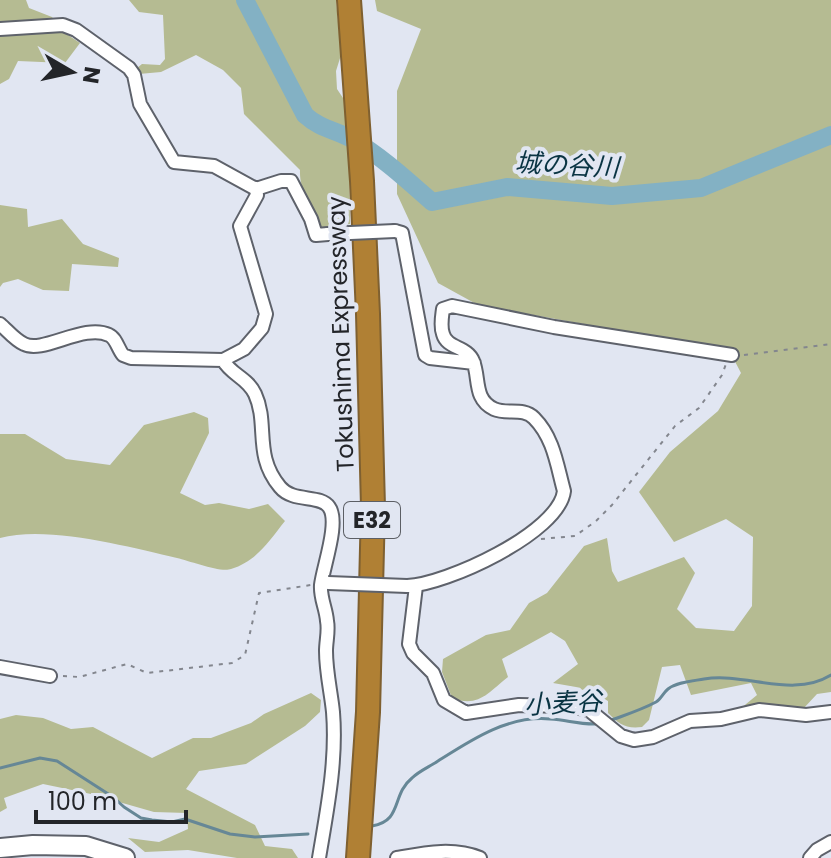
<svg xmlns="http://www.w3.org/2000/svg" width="831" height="858" viewBox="0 0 831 858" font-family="Poppins,'Noto Sans JP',sans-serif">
  <rect width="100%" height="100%" fill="#e1e6f2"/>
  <!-- forest -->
  <path fill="#b5bb92" d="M 0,0 L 26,0 L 29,8 L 52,17 L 62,31 L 80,43 L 65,63 L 18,61 L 9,79 L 0,84 Z
    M 129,0 L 336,0 L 341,55 L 336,71 L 337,89 L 345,101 L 349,144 L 350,224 L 321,228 C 314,205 299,194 300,170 L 244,114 L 241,88 L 223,70 L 196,55 L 161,72 L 139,74 L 137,68 L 142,64 L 160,65 L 165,59 L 163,15 L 139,12 Z
    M 375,0 L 831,0 L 831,692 L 817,694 L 803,709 L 740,709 L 757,695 L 751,683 L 691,695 L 680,665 L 662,667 L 649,720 L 642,727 C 625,729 619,724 608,713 L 608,701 L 576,687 L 553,683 L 578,664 L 565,641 L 551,632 L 502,659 L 508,677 C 488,693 478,708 452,698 L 442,672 L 443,659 L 486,635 L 510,630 L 529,603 L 547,593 L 584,546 L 607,538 L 612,571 L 618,582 L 684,557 L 695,573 L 677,609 L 696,628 L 734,631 L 752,606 L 753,537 L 726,519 L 674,542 L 639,492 L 670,452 L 718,411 L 741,373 L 729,350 L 478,305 L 438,283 L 397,194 L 397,91 L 421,29 L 377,11 Z
    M 0,205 L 27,209 L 28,227 L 62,219 L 83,244 L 119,258 L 118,267 L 72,264 L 69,291 L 43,290 L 18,279 L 3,283 L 0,287 Z
    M 194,412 L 208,418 L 209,433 L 180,493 L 205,505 L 219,503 L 249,509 L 268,504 L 285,521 C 269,541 257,561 231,569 C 221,573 190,561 177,558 C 129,547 48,525 0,538 L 0,434 L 25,434 L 66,459 L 110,465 L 144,425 Z
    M 311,693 L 321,700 L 320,712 L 305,726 L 246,764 L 199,771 L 186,789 L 255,825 L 265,846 L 292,849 L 298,858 L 237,858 L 188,850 L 145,852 L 128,838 L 159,842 L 188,829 L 187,813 L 154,812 L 91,794 L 43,784 L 4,798 L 7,808 L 0,812 L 0,719 L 16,715 L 43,718 L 71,729 L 93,727 L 152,758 L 193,738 L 211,738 L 251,723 L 264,714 Z"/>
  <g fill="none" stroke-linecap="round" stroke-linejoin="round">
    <!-- stream -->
    <path stroke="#668796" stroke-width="3" d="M 609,721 C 625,715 641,710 656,702 C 661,699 663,693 668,689 C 677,682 693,681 704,679 C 746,672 792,699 831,675
      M 0,768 L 40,758 L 57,761 L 113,797 L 124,807 L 141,818 L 152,820 L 172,822 L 185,819 L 230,834 L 255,837 L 308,834
      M 372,826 C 403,821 391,795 412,778 C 419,771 429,767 438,761 C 471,740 508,715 550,719 C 569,720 577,725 599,724"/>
    <!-- river -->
    <path stroke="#83b1c4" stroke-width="18" d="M 245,0 L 305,115 C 319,128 334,130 350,138 C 380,155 406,179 432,202 L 507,187 L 612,196 L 701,188 L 831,135"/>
    <!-- street casing -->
    <g stroke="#5e626b" stroke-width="16">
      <path id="street" d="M 0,29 L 63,25 L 76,30 L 129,68 L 134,75 L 140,104 L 174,162 L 214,166 L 256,189 L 281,181 L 291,181 L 311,219 L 316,235 L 328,234
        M 395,231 L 402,233 L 425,355 L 430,358 L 474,363
        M 0,324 C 7,330 15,340 24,344 C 43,354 84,323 109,335 C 116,338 118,349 123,355 L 131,358 L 223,360 L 244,349 L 262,328 L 266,314 L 240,226 L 257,195 L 256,189
        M 223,360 C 231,375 247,377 255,394 C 269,424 253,455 280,487 C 293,503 320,494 329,507 C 340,522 323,567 321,585 C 320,598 326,608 327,621 C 329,631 326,641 326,651 C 326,672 331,692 333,712 C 337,761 327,810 319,858
        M 407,586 C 445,585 559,533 564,491 C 557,466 554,438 534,418 C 523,407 507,415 494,409 C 473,399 480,378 473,361 C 467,346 447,349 443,334 C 440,326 442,317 443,309 L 452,306 L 554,327 L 732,355
        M 416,586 L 409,644 L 413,653 L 433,673 L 444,700 L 466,713 L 519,705 L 568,706 L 589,710 L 621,736 L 634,740 L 653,737 L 690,721 L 721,719 L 759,710 L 806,715 L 831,712
        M 0,667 L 50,676
        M 397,858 C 425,853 453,847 480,858
        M 810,858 L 817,850 L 831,842"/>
    </g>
    <!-- secondary casing -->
    <g stroke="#5e626b" stroke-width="22">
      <path id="secondary" d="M 0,848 L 33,845 L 86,846 L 125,858"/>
    </g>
    <!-- highway casing -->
    <g stroke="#7f6030" stroke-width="26">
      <path id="highway" d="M 349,0 L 362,181 L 368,314 L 373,507 L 368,712 L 358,858"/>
    </g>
    <!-- path -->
    <path stroke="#83868e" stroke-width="2" stroke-dasharray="4 6" stroke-linecap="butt" d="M 744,355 L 831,344
      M 541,539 L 575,536 L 596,521 L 612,505 L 675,426 L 699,408 L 722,375 L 726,364
      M 63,676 L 79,677 L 127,664 L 147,673 L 232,663 L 245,655 L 259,593 L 311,585"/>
    <!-- street -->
    <use href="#street" stroke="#fff" stroke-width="12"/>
    <!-- secondary -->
    <use href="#secondary" stroke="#fff" stroke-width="18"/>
    <!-- highway -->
    <use href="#highway" stroke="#b08034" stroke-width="22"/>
    <!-- street-bridge casing -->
    <g stroke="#5e626b" stroke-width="16" stroke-linecap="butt">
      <path id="street-bridge" d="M 328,234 L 395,231
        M 328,583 L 407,586"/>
    </g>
    <!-- street-bridge -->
    <use href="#street-bridge" stroke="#fff" stroke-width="12"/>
  </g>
  <g text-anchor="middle" stroke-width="8" stroke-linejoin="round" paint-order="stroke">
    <!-- shield labels -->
    <rect fill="#e1e6f2" stroke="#5c5f65" stroke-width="2" x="344" y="502" width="56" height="36" rx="6"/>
    <g font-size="22" font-weight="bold" fill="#232529">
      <text x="372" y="528">E32</text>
    </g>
    <!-- street labels -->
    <g font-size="24" fill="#232529" stroke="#e1e6f2">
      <text transform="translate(341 334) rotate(-92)" y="8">Tokushima Expressway</text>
    </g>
    <!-- water labels -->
    <g font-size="26" font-style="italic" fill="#0a3443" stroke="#e1e6f2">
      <text transform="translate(567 165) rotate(3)" y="9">城の谷川</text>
      <text transform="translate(563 703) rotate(-3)" y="9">小麦谷</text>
    </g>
  </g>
  <!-- north arrow -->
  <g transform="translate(72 72) rotate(99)" stroke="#e1e6f2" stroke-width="6" paint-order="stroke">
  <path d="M0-6L14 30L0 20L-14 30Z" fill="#232529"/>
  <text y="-12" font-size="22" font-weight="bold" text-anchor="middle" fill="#232529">N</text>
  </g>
  <!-- scale -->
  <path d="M36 810v12h150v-12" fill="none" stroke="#232529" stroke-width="4"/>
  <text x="48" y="810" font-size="24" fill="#232529" stroke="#e1e6f2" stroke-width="6" paint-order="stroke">100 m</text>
</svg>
